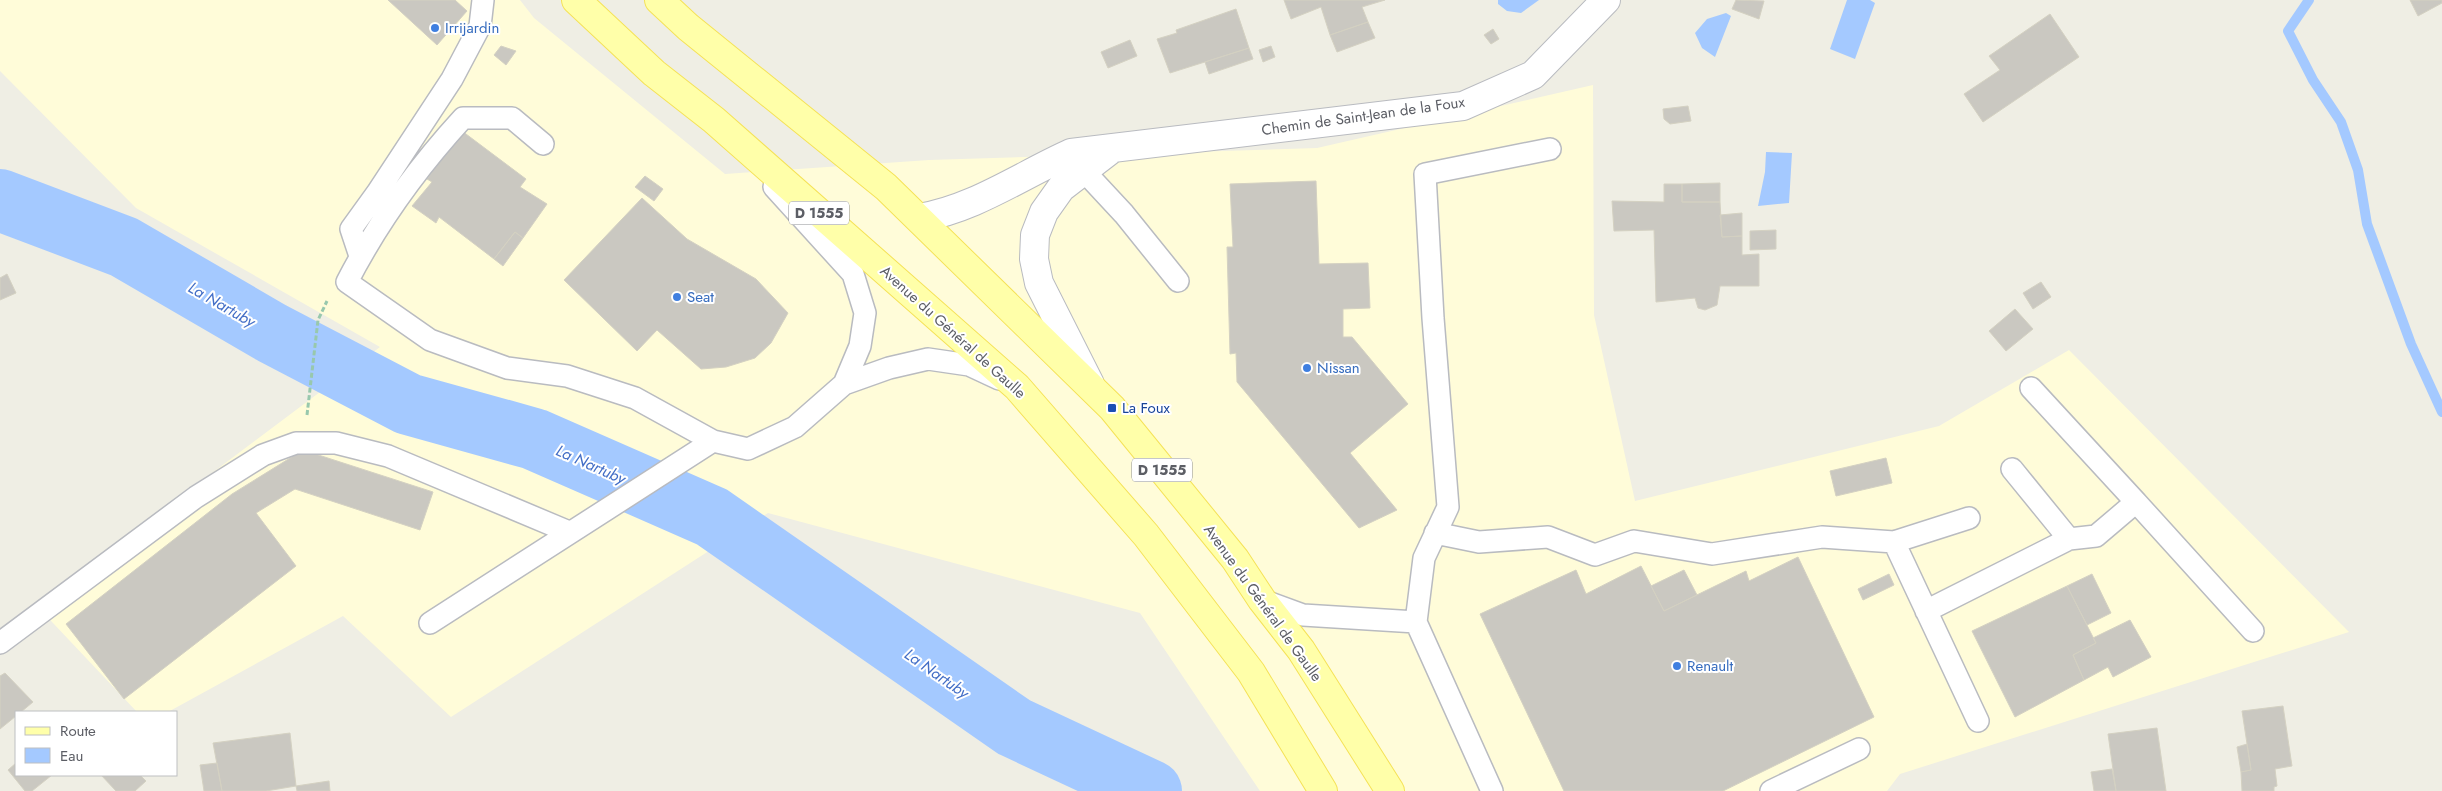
<svg xmlns="http://www.w3.org/2000/svg" width="2442" height="791" viewBox="0 0 2442 791" font-family="Jost,sans-serif">
  <rect width="100%" height="100%" fill="#efeee4"/>
  <!-- commercial -->
  <path fill="#fffcd9" d="M 0,0 L 520,0 L 534,18 L 725,174 L 929,160 L 1317,148 L 1593,85 L 1594,315 L 1635,501 L 1939,426 L 2069,350 L 2349,632 L 1900,774 L 1887,791 L 1260,791 L 1140,613 L 768,513 L 451,717 L 343,616 L 168,712 L 137,712 L 36,605 L 380,347 L 136,208 L 0,71 Z"/>
  <!-- water -->
  <path fill="#a4c9ff" d="M 1498,0 L 1539,0 L 1521,13 L 1507,11 L 1498,4 Z
    M 1847,0 L 1870,0 L 1875,3 L 1855,59 L 1830,49 Z
    M 1726,13 L 1731,16 L 1715,57 L 1702,48 L 1695,33 L 1707,19 Z
    M 1766,152 L 1792,153 L 1789,203 L 1758,206 L 1765,172 Z"/>
  <g fill="none" stroke-linecap="round" stroke-linejoin="round">
    <!-- stream -->
    <path stroke="#a4c9ff" stroke-width="10" d="M 2309,0 L 2288,31 L 2313,80 L 2341,122 L 2358,170 L 2367,224 L 2411,344 L 2442,412"/>
    <!-- river -->
    <path stroke="#a4c9ff" stroke-width="62" d="M 0,200 L 124,247 L 272,333 L 408,404 L 534,439 L 712,517 L 1014,727 L 1151,791"/>
  </g>
  <!-- building -->
  <path fill="#cac8c1" stroke="#d4d1c2" d="M 388,0 L 455,0 L 467,11 L 437,45 Z
    M 1284,0 L 1385,0 L 1362,7 L 1368,22 L 1330,35 L 1321,7 L 1291,19 Z
    M 1736,0 L 1764,1 L 1759,19 L 1732,9 Z
    M 2410,0 L 2442,0 L 2442,3 L 2418,16 Z
    M 1236,9 L 1249,48 L 1170,73 L 1157,39 L 1177,33 L 1176,30 Z
    M 2050,14 L 2079,57 L 1983,122 L 1964,94 L 2000,70 L 1989,56 Z
    M 1368,22 L 1375,38 L 1337,52 L 1330,35 Z
    M 1493,29 L 1499,39 L 1491,44 L 1484,35 Z
    M 1130,40 L 1137,56 L 1108,68 L 1101,52 Z
    M 501,46 L 516,51 L 506,65 L 494,55 Z
    M 1271,46 L 1275,57 L 1263,62 L 1259,50 Z
    M 1249,48 L 1253,59 L 1209,74 L 1205,62 Z
    M 1688,106 L 1691,121 L 1670,124 L 1664,119 L 1663,109 Z
    M 462,131 L 526,179 L 520,187 L 547,204 L 523,238 L 515,232 L 494,259 L 439,217 L 436,223 L 412,206 L 432,182 L 427,179 Z
    M 645,176 L 663,189 L 654,201 L 635,187 Z
    M 1316,181 L 1319,264 L 1368,263 L 1370,308 L 1343,309 L 1343,337 L 1352,337 L 1408,404 L 1350,453 L 1397,510 L 1359,528 L 1237,382 L 1236,353 L 1230,354 L 1227,247 L 1233,247 L 1230,184 Z
    M 1720,183 L 1720,202 L 1682,202 L 1682,184 Z
    M 1664,184 L 1682,184 L 1682,202 L 1720,202 L 1722,237 L 1742,236 L 1742,255 L 1759,254 L 1759,286 L 1720,286 L 1717,305 L 1705,310 L 1698,308 L 1695,298 L 1656,302 L 1654,230 L 1614,231 L 1612,201 L 1664,202 Z
    M 642,198 L 687,239 L 756,279 L 788,313 L 771,343 L 755,358 L 726,367 L 701,369 L 657,330 L 637,351 L 564,280 Z
    M 1742,213 L 1742,236 L 1722,237 L 1720,215 Z
    M 1776,230 L 1776,249 L 1750,250 L 1750,231 Z
    M 515,232 L 523,238 L 503,266 L 494,259 Z
    M 7,274 L 16,293 L 0,300 L 0,278 Z
    M 2041,282 L 2051,297 L 2033,309 L 2023,293 Z
    M 2015,309 L 2033,329 L 2006,351 L 1989,331 Z
    M 303,450 L 433,492 L 420,530 L 295,489 L 256,513 L 296,566 L 124,699 L 66,624 L 232,494 Z
    M 1886,458 L 1892,483 L 1836,496 L 1830,471 Z
    M 1798,557 L 1874,717 L 1723,791 L 1564,791 L 1480,614 L 1576,570 L 1586,594 L 1641,566 L 1664,611 L 1746,571 L 1749,581 Z
    M 1684,570 L 1697,595 L 1664,611 L 1651,586 Z
    M 1889,574 L 1894,585 L 1863,600 L 1858,589 Z
    M 2092,574 L 2111,613 L 2087,625 L 2067,586 Z
    M 2067,586 L 2096,643 L 2073,655 L 2084,680 L 2015,717 L 1972,631 Z
    M 2130,620 L 2151,657 L 2113,677 L 2108,667 L 2084,680 L 2073,655 L 2096,643 L 2093,638 Z
    M 5,673 L 33,702 L 21,712 L 16,712 L 16,716 L 0,729 L 0,676 Z
    M 2283,706 L 2292,766 L 2275,769 L 2277,786 L 2274,787 L 2274,791 L 2242,791 L 2241,772 L 2251,770 L 2242,711 Z
    M 2157,728 L 2166,791 L 2116,791 L 2108,734 Z
    M 290,733 L 296,786 L 266,791 L 222,791 L 213,743 Z
    M 2247,744 L 2251,770 L 2241,772 L 2237,747 Z
    M 16,763 L 16,775 L 52,775 L 32,791 L 25,791 L 8,770 Z
    M 217,763 L 222,791 L 204,791 L 200,765 Z
    M 2112,769 L 2116,791 L 2094,791 L 2091,772 Z
    M 101,775 L 140,775 L 146,781 L 135,791 L 116,791 Z
    M 329,781 L 330,791 L 297,791 L 296,786 Z"/>
  <g fill="none" stroke-linecap="round" stroke-linejoin="round">
    <!-- lane casing -->
    <g stroke="#b9bbc0" stroke-width="24">
      <path id="lane" d="M 543,144 L 512,118 L 463,118 C 419,166 377,224 347,282 L 430,340 L 507,368 L 567,376 L 635,398 L 713,441
        M 1084,171 L 1124,214 L 1178,281
        M 774,187 L 853,274 L 865,313 L 860,346 L 844,384
        M 360,256 L 351,229 L 377,193 L 452,79 L 480,26 L 483,0
        M 2031,388 L 2136,502 L 2096,536 L 2069,539
        M 2136,502 L 2253,631
        M 1435,533 L 1479,542 L 1548,537 L 1595,555 L 1634,541 L 1712,554 L 1822,537 L 1894,542 L 1969,518
        M 1894,542 L 1978,721
        M 1262,600 L 1303,615 L 1416,622
        M 1926,611 L 2069,539 L 2012,469
        M 430,623 L 713,441 L 748,449 L 795,427 L 844,384 L 889,368 L 928,359 L 969,365 L 999,379
        M 0,643 L 196,497 L 263,455 L 296,443 L 336,443 L 388,456 L 569,532
        M 1492,791 L 1416,622 L 1424,558 L 1448,507 L 1433,318 L 1425,174 L 1550,149
        M 1771,791 L 1859,749"/>
    </g>
    <!-- street casing -->
    <g stroke="#b9bbc0" stroke-width="30">
      <path id="street" d="M 919,218 C 974,209 1020,176 1071,153 L 1463,106 L 1533,75 L 1606,0
        M 1090,384 L 1039,283 L 1034,259 L 1035,235 L 1044,212 L 1061,188 L 1113,148"/>
    </g>
    <!-- primary casing -->
    <g stroke="#f5e257" stroke-width="30">
      <path id="primary" d="M 576,0 L 654,73 L 714,120 L 1017,387 L 1146,535 L 1251,672 L 1323,791
        M 659,0 L 688,27 L 886,187 L 1112,408 L 1235,559 L 1262,600 L 1301,650 L 1390,791"/>
    </g>
    <!-- path -->
    <path stroke="#98c8ad" stroke-width="3" stroke-dasharray="5 2.5" stroke-linecap="butt" d="M 307,415 L 318,320 L 327,301"/>
    <!-- lane -->
    <use href="#lane" stroke="#fff" stroke-width="21"/>
    <!-- street -->
    <use href="#street" stroke="#fff" stroke-width="28"/>
    <!-- primary -->
    <use href="#primary" stroke="#ffffa9" stroke-width="28"/>
  </g>
  <!-- markers -->
  <g fill="#3f7fe0" stroke="#fff" stroke-width="2">
    <circle cx="435" cy="28" r="5"/>
    <circle cx="677" cy="297" r="5"/>
    <circle cx="1307" cy="368" r="5"/>
    <circle cx="1677" cy="666" r="5"/>
  </g>
  <rect fill="#1a4fb4" stroke="#fff" stroke-width="2" x="1107" y="403" width="10" height="10" rx="2.5"/>
  <g text-anchor="middle" stroke-width="4" stroke-linejoin="round" paint-order="stroke">
    <!-- shield labels -->
    <g fill="#fff" stroke="#8d8e93" stroke-width="1">
      <rect x="789" y="201.5" width="60" height="23" rx="4"/>
      <rect x="1132" y="458.5" width="60" height="23" rx="4"/>
    </g>
    <g font-size="14" font-weight="bold" fill="#5c5e65">
      <text x="819" y="218">D 1555</text>
      <text x="1162" y="475">D 1555</text>
    </g>
    <!-- shop labels -->
    <g font-size="15" fill="#366cbe" stroke="#fff" text-anchor="start">
      <text x="445" y="33">Irrijardin</text>
      <text x="687" y="302">Seat</text>
      <text x="1317" y="373">Nissan</text>
      <text x="1687" y="671">Renault</text>
    </g>
    <!-- street labels -->
    <g font-size="15" fill="#5c5e65" stroke="#fff">
      <text transform="translate(1363 116) rotate(-8)" y="5">Chemin de Saint-Jean de la Foux</text>
      <text transform="translate(953 332) rotate(42)" y="5">Avenue du Général de Gaulle</text>
      <text transform="translate(1263 603) rotate(54)" y="5">Avenue du Général de Gaulle</text>
    </g>
    <!-- transit labels -->
    <g font-size="15" fill="#164399" stroke="#fff" text-anchor="start">
      <text x="1122" y="413">La Foux</text>
    </g>
    <!-- water labels -->
    <g font-size="16" font-style="italic" fill="#436ec6" stroke="#fff">
      <text transform="translate(222 304) rotate(30)" y="6">La Nartuby</text>
      <text transform="translate(591 464) rotate(24)" y="6">La Nartuby</text>
      <text transform="translate(937 673) rotate(35)" y="6">La Nartuby</text>
    </g>
  </g>
  <!-- legend -->
  <rect x="15" y="711" width="162" height="65" fill="#ffffff" stroke="#bebfc1"/>
  <rect x="25" y="727" width="25" height="8" fill="#ffffa9" stroke="#bebfc1"/>
  <text x="60" y="736" font-size="15" fill="#5c5e65">Route</text>
  <rect x="25" y="748" width="25" height="15" fill="#a4c9ff" stroke="#bebfc1"/>
  <text x="60" y="761" font-size="15" fill="#5c5e65">Eau</text>
</svg>
